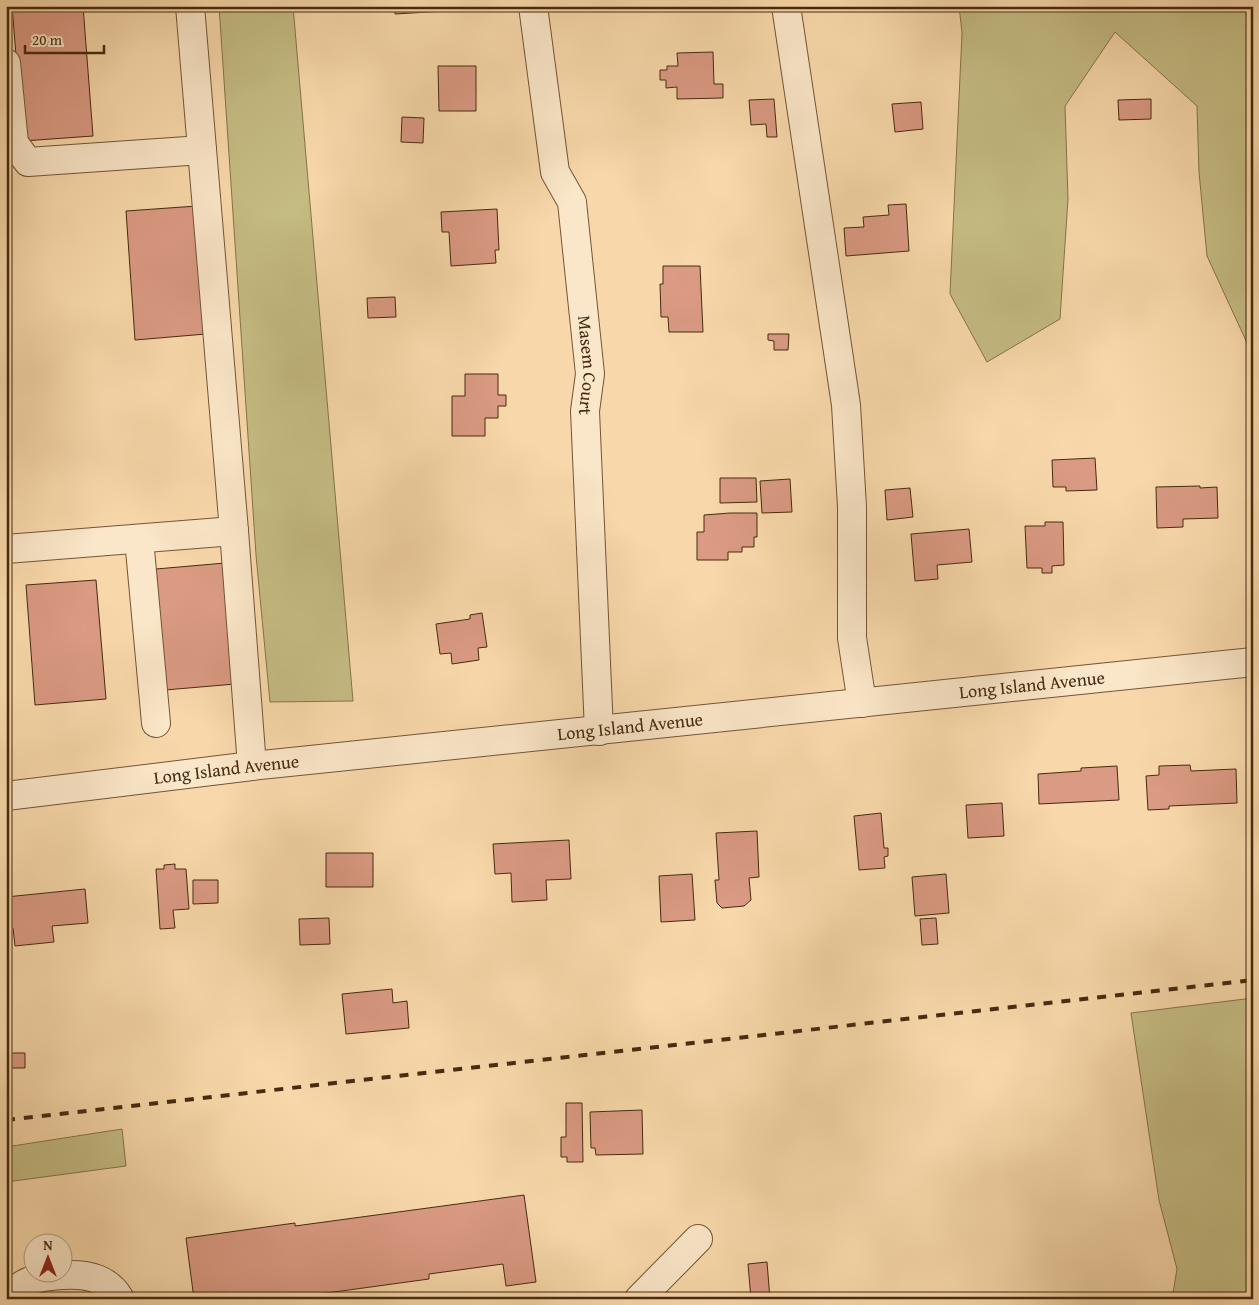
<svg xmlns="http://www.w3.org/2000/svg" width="1259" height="1305" viewBox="0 0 1259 1305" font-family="'Gentium Book Plus',serif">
  <rect width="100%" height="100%" fill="#f8d8aa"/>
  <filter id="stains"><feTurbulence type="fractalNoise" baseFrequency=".004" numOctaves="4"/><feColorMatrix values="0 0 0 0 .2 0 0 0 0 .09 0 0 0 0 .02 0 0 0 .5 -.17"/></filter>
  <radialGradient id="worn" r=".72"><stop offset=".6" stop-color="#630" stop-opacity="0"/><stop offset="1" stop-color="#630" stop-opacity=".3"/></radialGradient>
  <!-- green -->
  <path fill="#c5bc83" stroke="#867449" d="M 219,6 L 293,6 L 353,701 L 270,702 L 256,555 Z
    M 959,6 L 1253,6 L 1253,356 L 1207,256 L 1199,172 L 1197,106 L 1115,32 L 1065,106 L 1068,199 L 1060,319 L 987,362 L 950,294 L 962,33 Z
    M 1253,998 L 1253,1299 L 1172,1299 L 1177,1269 L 1159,1200 L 1131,1013 Z
    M 122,1129 L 126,1166 L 6,1182 L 6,1147 Z"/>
  <!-- building -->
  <path fill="#da9a83" stroke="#462b0f" d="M 12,6 L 83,6 L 93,136 L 23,141 Z
    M 395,6 L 445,6 L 445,11 L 395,14 Z
    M 713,52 L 714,84 L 723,84 L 723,98 L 677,99 L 677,87 L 666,88 L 666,80 L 660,80 L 660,70 L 667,70 L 667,66 L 678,66 L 677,53 Z
    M 438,66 L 476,66 L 476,111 L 439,111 Z
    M 774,99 L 777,137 L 767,137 L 766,124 L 751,125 L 749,100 Z
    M 1151,99 L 1151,119 L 1119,120 L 1118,100 Z
    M 921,102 L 923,129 L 895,132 L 892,104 Z
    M 402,117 L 424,118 L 423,143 L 401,142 Z
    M 906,204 L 909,251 L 846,256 L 844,228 L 864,227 L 863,217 L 889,215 L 888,205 Z
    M 197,206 L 206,334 L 135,340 L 126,211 Z
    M 497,209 L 499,250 L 495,250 L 496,263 L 451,266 L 449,232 L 442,232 L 441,212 Z
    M 663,266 L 700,266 L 703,332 L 669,332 L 668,317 L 661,317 L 660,284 L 663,284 Z
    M 395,297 L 396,317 L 368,318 L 367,298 Z
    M 768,334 L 789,334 L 788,350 L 774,350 L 774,341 L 768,340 Z
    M 465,374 L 498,374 L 498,395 L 506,395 L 506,406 L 498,406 L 498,418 L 485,418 L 485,436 L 452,436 L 452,396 L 465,396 Z
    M 1095,458 L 1097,490 L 1066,491 L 1066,487 L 1053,487 L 1052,460 Z
    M 720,478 L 756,478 L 757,502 L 720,503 Z
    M 790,479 L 792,512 L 762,513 L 760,481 Z
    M 1200,486 L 1200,488 L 1217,487 L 1218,518 L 1183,519 L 1183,527 L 1157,528 L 1156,487 Z
    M 910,488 L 913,517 L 887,520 L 885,490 Z
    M 730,513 L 757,513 L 757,537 L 754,537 L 754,547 L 742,547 L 742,552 L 728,552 L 728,560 L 697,560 L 697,532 L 704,532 L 704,515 Z
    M 1045,522 L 1063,522 L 1064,565 L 1052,566 L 1052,573 L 1042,573 L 1042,568 L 1027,568 L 1025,526 L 1045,526 Z
    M 969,529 L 972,562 L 937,565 L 938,579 L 915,581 L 911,534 Z
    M 225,563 L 235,684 L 165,690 L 156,569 Z
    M 96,580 L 106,699 L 35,705 L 26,585 Z
    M 482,613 L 487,647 L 478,648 L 479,660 L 452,664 L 451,653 L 440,654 L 436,624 L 470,619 L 470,615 Z
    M 1190,765 L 1191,771 L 1236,769 L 1237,803 L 1169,806 L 1169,809 L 1148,810 L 1146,776 L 1159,775 L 1159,766 Z
    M 1117,766 L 1119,800 L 1039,804 L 1038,774 L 1081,771 L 1081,768 Z
    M 1002,803 L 1004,836 L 968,838 L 966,805 Z
    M 881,813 L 884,848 L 888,848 L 888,856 L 884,857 L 885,868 L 859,870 L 854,816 Z
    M 757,831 L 759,877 L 749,878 L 751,900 L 744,906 L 722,908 L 717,903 L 715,880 L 719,880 L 716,833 Z
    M 569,840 L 571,879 L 546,880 L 547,900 L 512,902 L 511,873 L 495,874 L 493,844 Z
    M 326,853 L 373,853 L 373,887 L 326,887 Z
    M 175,864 L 175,869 L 186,869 L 189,909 L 173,910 L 175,928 L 160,929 L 156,869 L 164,869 L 164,865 Z
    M 692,874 L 695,920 L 661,922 L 659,876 Z
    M 946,874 L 949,913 L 915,916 L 912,877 Z
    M 193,880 L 218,880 L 218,903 L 193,904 Z
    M 85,889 L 88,923 L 52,926 L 54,942 L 15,946 L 13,928 L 6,928 L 6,897 Z
    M 329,918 L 330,944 L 300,945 L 299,919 Z
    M 936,918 L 938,944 L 922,945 L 920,919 Z
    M 392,989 L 393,1003 L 407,1001 L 409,1028 L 346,1034 L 342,994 Z
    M 6,1053 L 25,1053 L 25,1068 L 6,1068 Z
    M 566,1103 L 582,1103 L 583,1162 L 567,1162 L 567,1157 L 561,1157 L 561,1137 L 566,1137 Z
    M 642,1110 L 643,1154 L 596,1155 L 595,1148 L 591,1148 L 590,1112 Z
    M 524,1195 L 536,1282 L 506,1286 L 503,1264 L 429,1274 L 429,1279 L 283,1299 L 194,1299 L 186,1238 L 295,1223 L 295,1226 Z
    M 767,1262 L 770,1299 L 751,1299 L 748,1264 Z"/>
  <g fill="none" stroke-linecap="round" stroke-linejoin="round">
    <!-- minor casing -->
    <g stroke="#725636" stroke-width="30">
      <g id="minor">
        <path d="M 190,6 L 234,531"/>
        <path id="s1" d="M 533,6 L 555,172 L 572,202 L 590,374 L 585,411 L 599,731"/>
        <path d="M 786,6 L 846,405 L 852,507 L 852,638 L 862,703"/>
        <path d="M 6,63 L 14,143 L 28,162 L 202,150"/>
        <path d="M 139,539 L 156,723"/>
        <path d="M 6,549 L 234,531 L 252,766"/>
        <path id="s2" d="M 6,796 L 252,766 L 1253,662"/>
        <path d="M 12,1299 C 15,1295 18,1289 21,1286 C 36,1274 80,1272 97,1279 C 107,1283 115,1290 120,1299"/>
        <path d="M 639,1299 L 698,1239"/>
      </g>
    </g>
    <!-- minor -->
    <use href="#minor" stroke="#fae6c8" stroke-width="28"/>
    <!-- rail -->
    <path stroke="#462b0f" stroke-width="4" stroke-dasharray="9 9" stroke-linecap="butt" d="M 6,1120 L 1253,980"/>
  </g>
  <g text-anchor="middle" stroke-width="5" stroke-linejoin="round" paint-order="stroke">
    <!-- street labels -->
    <g font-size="18" fill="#462b0f" stroke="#fae6c8">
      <text dy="6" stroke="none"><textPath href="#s1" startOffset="366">Masem Court</textPath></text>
      <text dy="6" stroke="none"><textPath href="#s2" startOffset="1032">Long Island Avenue</textPath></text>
      <text dy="6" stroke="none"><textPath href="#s2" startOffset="628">Long Island Avenue</textPath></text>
      <text dy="6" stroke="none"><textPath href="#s2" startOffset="222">Long Island Avenue</textPath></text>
    </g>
  </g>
  <!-- margin -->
  <rect width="1259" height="1305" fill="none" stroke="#f8d8aa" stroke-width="25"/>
  <rect x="8" y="8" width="1244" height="1290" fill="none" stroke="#462b0f" stroke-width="2.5"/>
  <rect x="12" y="12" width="1234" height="1280" fill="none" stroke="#462b0f"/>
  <!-- north arrow -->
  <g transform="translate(48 1258)"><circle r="24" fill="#fae6c8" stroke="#b29b7e"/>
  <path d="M0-4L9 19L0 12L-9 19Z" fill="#8f2418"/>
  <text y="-8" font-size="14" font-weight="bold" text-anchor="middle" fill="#462b0f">N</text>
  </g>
  <!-- scale -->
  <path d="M25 45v8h79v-8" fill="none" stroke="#462b0f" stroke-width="2.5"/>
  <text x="32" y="45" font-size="15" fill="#462b0f" stroke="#fae6c8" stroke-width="4" paint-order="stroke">20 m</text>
  <rect width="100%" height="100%" filter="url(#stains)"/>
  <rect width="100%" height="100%" fill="url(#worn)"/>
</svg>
